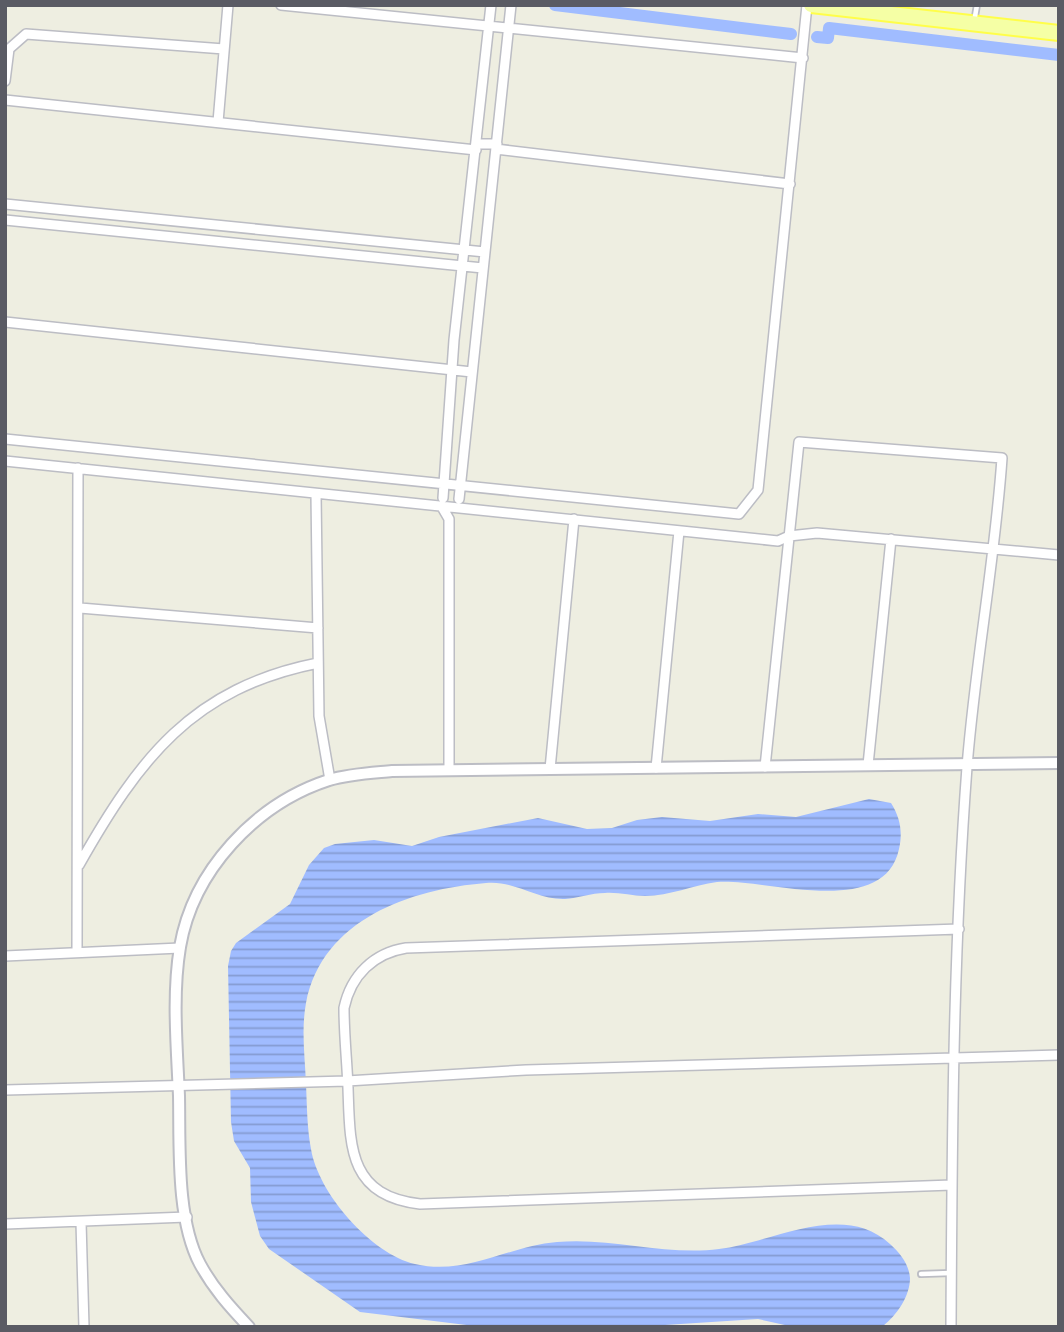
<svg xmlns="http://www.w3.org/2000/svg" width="1064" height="1332" viewBox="0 0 1064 1332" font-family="'Source Sans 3',sans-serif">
  <defs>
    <pattern id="water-rules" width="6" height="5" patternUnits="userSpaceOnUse" patternTransform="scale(1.75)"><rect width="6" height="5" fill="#a0bcff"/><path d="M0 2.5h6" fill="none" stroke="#859cd2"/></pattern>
  </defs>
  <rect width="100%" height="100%" fill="#eeeee1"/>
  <!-- water -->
  <path fill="url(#water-rules)" d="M 869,799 L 891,803 C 900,817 903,832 899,849 C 884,920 766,878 717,882 C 693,885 670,896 645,896 C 632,896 618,892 605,893 C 591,893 578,898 565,899 C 537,900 514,880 486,883 C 411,889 322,919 306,1003 C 301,1030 305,1057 306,1084 C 307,1106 307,1128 311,1149 C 318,1193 371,1254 415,1264 C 466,1276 508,1246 557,1242 C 611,1237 666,1256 719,1249 C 771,1243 843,1200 890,1244 C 900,1253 909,1264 910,1278 C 910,1296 897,1315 883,1326 L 794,1327 L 758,1319 L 634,1327 L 483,1327 L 360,1312 L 269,1249 L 260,1236 L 251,1202 L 250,1168 L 234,1141 L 231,1122 L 228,966 L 231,951 L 236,943 L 290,904 L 309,865 L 324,848 L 335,844 L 374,840 L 412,846 L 439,837 L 538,818 L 587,829 L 612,828 L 637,820 L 662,817 L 710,821 L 758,814 L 796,817 Z"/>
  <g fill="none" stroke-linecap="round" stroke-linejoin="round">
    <!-- canal -->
    <path stroke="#a0bcff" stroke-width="12" d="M 555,5 L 791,34
      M 817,37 L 828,38 L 829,28 L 1059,55"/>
    <!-- service casing -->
    <g stroke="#bcbdc4" stroke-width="8">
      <path id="service" d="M 974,22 L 977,5
        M 921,1274 L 951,1273"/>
    </g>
    <!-- minor casing -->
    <g stroke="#bcbdc4" stroke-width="12">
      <path id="minor" d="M 281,5 L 803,58
        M 5,81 L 9,49 L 26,34 L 224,49
        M 5,100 L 476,150
        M 218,122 L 228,5
        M 476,144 L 497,144
        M 496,149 L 790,184
        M 5,204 L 485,252
        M 5,220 L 483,268
        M 5,322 L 472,372
        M 5,439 L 739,514 L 758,490 L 807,5
        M 5,461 L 778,541 L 789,536 L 817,533 L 1059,555
        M 316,494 L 319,716 L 330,780
        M 443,498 L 454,340 L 491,5
        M 459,499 L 511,5
        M 442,507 L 449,519 L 449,769
        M 80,608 L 318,628
        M 868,765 L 891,539
        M 765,767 L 799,442 L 1002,458 C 995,561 975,664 967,767 C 953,953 952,1140 951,1327
        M 656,768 L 679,531
        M 550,769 L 574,519
        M 79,865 C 139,759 192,688 318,663
        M 77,952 L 78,468
        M 5,956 L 180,948
        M 5,1090 L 347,1081 L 526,1070 L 1059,1055
        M 952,1185 L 420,1204 C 348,1196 350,1146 348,1088 C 347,1061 344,1035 344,1008 C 351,975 374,953 406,948 L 959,929
        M 81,1222 L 84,1327
        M 5,1224 L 187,1217"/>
    </g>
    <!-- tertiary casing -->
    <g stroke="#bcbdc4" stroke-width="14">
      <path id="tertiary" d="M 249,1327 C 230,1307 213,1288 200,1264 C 176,1219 180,1146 179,1096 C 177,1048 172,995 180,947 C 193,871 255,804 329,780 C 349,774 371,773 392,771 L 1059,763"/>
    </g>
    <!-- primary casing -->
    <g stroke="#fffe49" stroke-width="18">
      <path id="primary" d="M 811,5 L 1059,33"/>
    </g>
    <!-- service -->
    <use href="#service" stroke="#fff" stroke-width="4.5"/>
    <!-- minor -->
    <use href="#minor" stroke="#fff" stroke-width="9"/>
    <!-- tertiary -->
    <use href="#tertiary" stroke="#fff" stroke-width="10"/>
    <!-- primary -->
    <use href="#primary" stroke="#f5ffa5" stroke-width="14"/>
  </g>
  <!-- border -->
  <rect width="1064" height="1332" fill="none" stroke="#5a5b64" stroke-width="14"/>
</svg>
